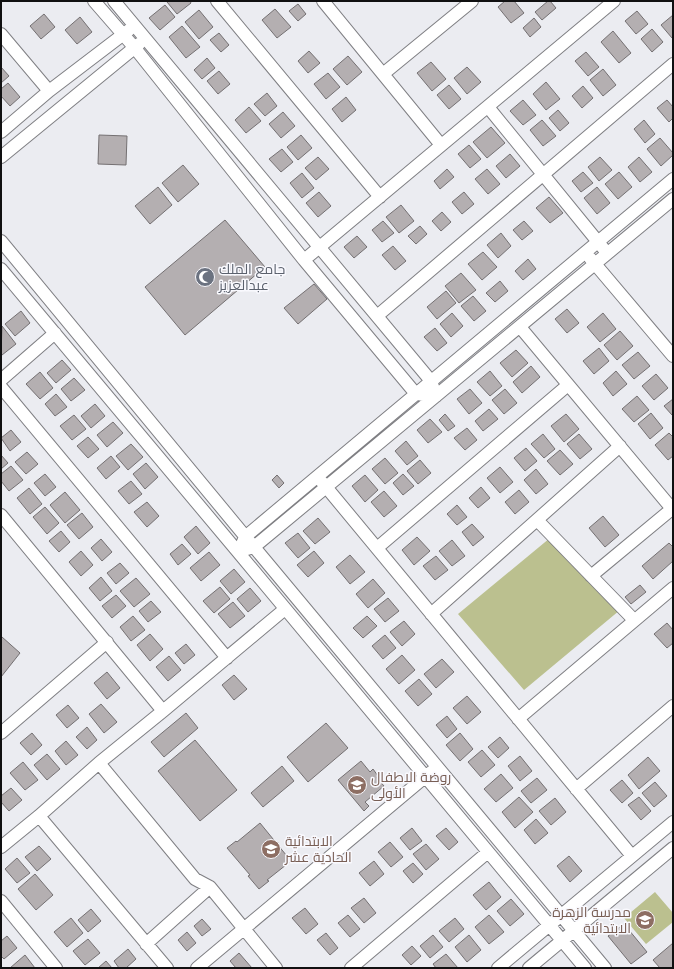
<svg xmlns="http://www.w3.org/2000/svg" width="674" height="969" viewBox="0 0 674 969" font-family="Lora,Cairo,serif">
  <rect width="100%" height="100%" fill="#ebecf1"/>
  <!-- green -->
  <path fill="#bbc08f" d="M 550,538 L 620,610 L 524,690 L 458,614 Z
    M 655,892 L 673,913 L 673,922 L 646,944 L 624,918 Z"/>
  <!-- building -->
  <path fill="#b4afb1" stroke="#747072" d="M 168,1 L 190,1 L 191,3 L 177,14 L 167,2 Z
    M 505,1 L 514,1 L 524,13 L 511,23 L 498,7 Z
    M 548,1 L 550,1 L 556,8 L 542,20 L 535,12 Z
    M 298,4 L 306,14 L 298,21 L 289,11 Z
    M 165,5 L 175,17 L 160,30 L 149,18 Z
    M 275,9 L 291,27 L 277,38 L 262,20 Z
    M 199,10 L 213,27 L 199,39 L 185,22 Z
    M 637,11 L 648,24 L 636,34 L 625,21 Z
    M 44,14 L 55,27 L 41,39 L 30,26 Z
    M 673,15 L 673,37 L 672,38 L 661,25 Z
    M 80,17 L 92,32 L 77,44 L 65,30 Z
    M 534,18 L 541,27 L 530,37 L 523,28 Z
    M 182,26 L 200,47 L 186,58 L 169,37 Z
    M 652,29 L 663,42 L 652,52 L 641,39 Z
    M 613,31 L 631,53 L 619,63 L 601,42 Z
    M 219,33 L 229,45 L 221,52 L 210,40 Z
    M 309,51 L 320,63 L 308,73 L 298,61 Z
    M 586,52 L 599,67 L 588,76 L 575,61 Z
    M 348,56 L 362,72 L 347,85 L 333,69 Z
    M 207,58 L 215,68 L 202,79 L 194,70 Z
    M 431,62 L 446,79 L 432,91 L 417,73 Z
    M 1,67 L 9,76 L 1,83 Z
    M 467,67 L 481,82 L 467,94 L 454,78 Z
    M 603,69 L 616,85 L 603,96 L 590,80 Z
    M 219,71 L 230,84 L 218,94 L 207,81 Z
    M 328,73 L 340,87 L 326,99 L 314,84 Z
    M 546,82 L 560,99 L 546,110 L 533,94 Z
    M 8,83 L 20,97 L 10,106 L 1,96 L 1,89 Z
    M 449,85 L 461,99 L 449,109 L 437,95 Z
    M 583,86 L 593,98 L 582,108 L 572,96 Z
    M 267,93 L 277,106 L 265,116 L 254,104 Z
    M 346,97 L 356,110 L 342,122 L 332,109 Z
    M 523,100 L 536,115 L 523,125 L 510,111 Z
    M 667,100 L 673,107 L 673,118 L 669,122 L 657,108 Z
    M 249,107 L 261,121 L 246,133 L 235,120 Z
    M 558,110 L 569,123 L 560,131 L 549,118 Z
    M 283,112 L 295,126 L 281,138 L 269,124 Z
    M 542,120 L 556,136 L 543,146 L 530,130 Z
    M 644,120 L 655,134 L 645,143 L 634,129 Z
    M 491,127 L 505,143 L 487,158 L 473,142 Z
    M 99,135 L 127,136 L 126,165 L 98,164 Z
    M 301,135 L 312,148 L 298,160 L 287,147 Z
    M 660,138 L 673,153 L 673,155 L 661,166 L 647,149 Z
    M 469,145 L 481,159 L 470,168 L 458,154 Z
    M 282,149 L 293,162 L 281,172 L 269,159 Z
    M 510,154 L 520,166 L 506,178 L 496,166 Z
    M 318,157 L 329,169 L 316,180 L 305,168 Z
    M 600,157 L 612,170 L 599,181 L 588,167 Z
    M 639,157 L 652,172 L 640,182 L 628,167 Z
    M 183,165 L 199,184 L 178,202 L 162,183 Z
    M 447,169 L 454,177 L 440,189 L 434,181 Z
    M 487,169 L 500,184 L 488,194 L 475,179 Z
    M 583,172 L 593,183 L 581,192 L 572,181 Z
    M 619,172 L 632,187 L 618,199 L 605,184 Z
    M 302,173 L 314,188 L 302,198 L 290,183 Z
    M 158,187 L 172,205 L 150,224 L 135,206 Z
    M 597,187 L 610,203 L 597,214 L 584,198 Z
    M 319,192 L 331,206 L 318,217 L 306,203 Z
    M 464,192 L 474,204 L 462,214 L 452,202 Z
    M 549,197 L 563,213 L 550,223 L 536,208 Z
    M 401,205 L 414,221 L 399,233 L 386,217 Z
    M 442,212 L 451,222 L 441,231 L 432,221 Z
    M 225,220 L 265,267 L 185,335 L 145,287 Z
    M 383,221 L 394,233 L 382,242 L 372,230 Z
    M 524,221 L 533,231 L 522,240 L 513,230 Z
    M 420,226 L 427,234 L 416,244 L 408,236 Z
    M 501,233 L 511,246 L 498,258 L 487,245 Z
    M 357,236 L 367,247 L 354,258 L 344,247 Z
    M 393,246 L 406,261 L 395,270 L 382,255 Z
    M 483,252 L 497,267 L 482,280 L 468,264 Z
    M 528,259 L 536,269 L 523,280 L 515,271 Z
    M 461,273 L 476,290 L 459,303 L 445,286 Z
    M 500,281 L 508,291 L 495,302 L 486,293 Z
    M 314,284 L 327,299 L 298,324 L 284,308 Z
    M 446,291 L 456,303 L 437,319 L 427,307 Z
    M 473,296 L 486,311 L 474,321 L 461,306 Z
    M 567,309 L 579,323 L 567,333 L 555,319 Z
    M 21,311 L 30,323 L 15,336 L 5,324 Z
    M 452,313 L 463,326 L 451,337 L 440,324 Z
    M 603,313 L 616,329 L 600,342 L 587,327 Z
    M 2,326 L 16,344 L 2,355 L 1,354 Z
    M 435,328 L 447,343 L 437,351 L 424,337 Z
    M 620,331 L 633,346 L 617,360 L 604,345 Z
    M 599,348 L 609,361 L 594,374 L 583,361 Z
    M 516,350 L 528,363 L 512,377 L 500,363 Z
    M 638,352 L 650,366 L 634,379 L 622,365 Z
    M 62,360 L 71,370 L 56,383 L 47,373 Z
    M 531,366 L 540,377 L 522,393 L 513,382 Z
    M 490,371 L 502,386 L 490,396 L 477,382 Z
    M 616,371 L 627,384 L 613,396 L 603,383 Z
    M 40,372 L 53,388 L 40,399 L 26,384 Z
    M 656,374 L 668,388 L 654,400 L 642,386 Z
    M 74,378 L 85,390 L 71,401 L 61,389 Z
    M 470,389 L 482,403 L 469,414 L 457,399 Z
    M 505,389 L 517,403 L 504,414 L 492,400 Z
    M 56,394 L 67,407 L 55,416 L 45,404 Z
    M 637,396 L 649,410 L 634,422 L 622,409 Z
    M 673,399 L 673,414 L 672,415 L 664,406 Z
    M 95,404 L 105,416 L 91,428 L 81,416 Z
    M 489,409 L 498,419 L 483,431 L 475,421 Z
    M 651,413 L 663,428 L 650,439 L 638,424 Z
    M 445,414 L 455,426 L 448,431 L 439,420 Z
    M 566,414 L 579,429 L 564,442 L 551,426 Z
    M 74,415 L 86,429 L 72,440 L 60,426 Z
    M 430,419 L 442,432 L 428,443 L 417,430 Z
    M 113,422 L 123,433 L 107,447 L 97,435 Z
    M 467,428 L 477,440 L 465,450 L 454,438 Z
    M 11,430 L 21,442 L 10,451 L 1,438 Z
    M 669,433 L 673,437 L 673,456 L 668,460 L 655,445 Z
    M 543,434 L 555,449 L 544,458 L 531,444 Z
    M 579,434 L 592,449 L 580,459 L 567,444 Z
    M 88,437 L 99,449 L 88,458 L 77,446 Z
    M 406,441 L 418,456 L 407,465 L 395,451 Z
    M 131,444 L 143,457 L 128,470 L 116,456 Z
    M 526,448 L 537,461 L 525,471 L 514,458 Z
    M 560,450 L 573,464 L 560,475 L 547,461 Z
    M 27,452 L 38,464 L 26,474 L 15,462 Z
    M 1,455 L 8,463 L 1,469 Z
    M 111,456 L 120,467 L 106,479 L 97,468 Z
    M 385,458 L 398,473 L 385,484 L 372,469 Z
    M 420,460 L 431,473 L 418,484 L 407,471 Z
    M 146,463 L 158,477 L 145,489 L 133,474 Z
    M 11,466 L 23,480 L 9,491 L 1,481 L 1,474 Z
    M 500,467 L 513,482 L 500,493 L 487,478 Z
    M 536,469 L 548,484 L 536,494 L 524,480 Z
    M 45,474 L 56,487 L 45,496 L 34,483 Z
    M 403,474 L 414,486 L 403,495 L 393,483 Z
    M 277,475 L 284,483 L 279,488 L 272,480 Z
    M 365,475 L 378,490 L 365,502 L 352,486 Z
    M 131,481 L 142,494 L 129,504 L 118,491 Z
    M 481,487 L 490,498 L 478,508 L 469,498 Z
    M 29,488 L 42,504 L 30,514 L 17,498 Z
    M 519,490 L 529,502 L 515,514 L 505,502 Z
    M 384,491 L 397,506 L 384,517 L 371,502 Z
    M 65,492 L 80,510 L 65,523 L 50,505 Z
    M 147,502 L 159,516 L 147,527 L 134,512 Z
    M 457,505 L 467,517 L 457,525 L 447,514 Z
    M 45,507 L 59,523 L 47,534 L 33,517 Z
    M 82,513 L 93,527 L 79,539 L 67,525 Z
    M 603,516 L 619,535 L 605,547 L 589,528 Z
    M 318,518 L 330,532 L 315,544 L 303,531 Z
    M 472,524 L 484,537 L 473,546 L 462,532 Z
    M 196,526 L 210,543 L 198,554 L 184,537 Z
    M 61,531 L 70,542 L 59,552 L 49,541 Z
    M 298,533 L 310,548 L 298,558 L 285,543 Z
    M 417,537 L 430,551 L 414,565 L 402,550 Z
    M 101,539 L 112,552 L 102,561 L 91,548 Z
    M 452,540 L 465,556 L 452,566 L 439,551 Z
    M 669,543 L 673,547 L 673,561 L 653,579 L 642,566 Z
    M 182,544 L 191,554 L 178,565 L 170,554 Z
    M 81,551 L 93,565 L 81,576 L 69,562 Z
    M 314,551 L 324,563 L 308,577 L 297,565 Z
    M 209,552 L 220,565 L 201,581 L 190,568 Z
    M 350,555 L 365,572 L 350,584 L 336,567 Z
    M 436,556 L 448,570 L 435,580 L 423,566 Z
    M 120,563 L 129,573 L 116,584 L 107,573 Z
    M 234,569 L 245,582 L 231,594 L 220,581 Z
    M 101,577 L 112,591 L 100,601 L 89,588 Z
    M 136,578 L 150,594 L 134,607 L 120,591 Z
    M 373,579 L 385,593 L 368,608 L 356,594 Z
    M 640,585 L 646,592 L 631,604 L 625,597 Z
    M 220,587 L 230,599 L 214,613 L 203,601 Z
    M 250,588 L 261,601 L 248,612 L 237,599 Z
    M 116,595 L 126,606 L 112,618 L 102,606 Z
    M 388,598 L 399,611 L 385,622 L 374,609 Z
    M 151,601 L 161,612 L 148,622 L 139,611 Z
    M 233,602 L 245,616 L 230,628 L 218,614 Z
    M 133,616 L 145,630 L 131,641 L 120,627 Z
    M 367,616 L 377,626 L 363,638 L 353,628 Z
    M 404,621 L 415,634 L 402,646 L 390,632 Z
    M 667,623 L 673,630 L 673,643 L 667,648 L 654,634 Z
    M 150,634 L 163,649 L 150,661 L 137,645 Z
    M 385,635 L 396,648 L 383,659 L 372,646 Z
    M 2,637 L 20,653 L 1,677 L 1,638 Z
    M 186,644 L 195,655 L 184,664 L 175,653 Z
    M 402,655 L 415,670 L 399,684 L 386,669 Z
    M 169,656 L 181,670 L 168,681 L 156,667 Z
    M 442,659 L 454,672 L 436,688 L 424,674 Z
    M 107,672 L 120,688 L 107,699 L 94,683 Z
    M 234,675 L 247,689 L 234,700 L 222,685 Z
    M 419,679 L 432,694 L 418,706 L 405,691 Z
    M 467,696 L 481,712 L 467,724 L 453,708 Z
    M 101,704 L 117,722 L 104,733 L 89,714 Z
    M 68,705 L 79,718 L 67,728 L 56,715 Z
    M 186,713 L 198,728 L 164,757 L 151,742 Z
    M 447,716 L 457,729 L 447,738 L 436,725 Z
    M 326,723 L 348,748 L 308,782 L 287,757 Z
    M 87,727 L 97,740 L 87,749 L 76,737 Z
    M 32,733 L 42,745 L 31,755 L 20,743 Z
    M 460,733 L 473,749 L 460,761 L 446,745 Z
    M 500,737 L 509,748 L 498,758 L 488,747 Z
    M 195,740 L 237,790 L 200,821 L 158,771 Z
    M 66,741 L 78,755 L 66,765 L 55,751 Z
    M 482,750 L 495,765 L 481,777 L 468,762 Z
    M 47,754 L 60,769 L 47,780 L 34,765 Z
    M 520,756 L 532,771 L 520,781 L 508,766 Z
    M 648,757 L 660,771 L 639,789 L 628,775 Z
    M 361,761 L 370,772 L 373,769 L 378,776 L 377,778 L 384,786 L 365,802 L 369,806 L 364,811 L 338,780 Z
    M 23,762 L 38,780 L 25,790 L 10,773 Z
    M 282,766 L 294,781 L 263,807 L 251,793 Z
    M 501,774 L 513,788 L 496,802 L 484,789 Z
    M 537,778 L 547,790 L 531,803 L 521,791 Z
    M 622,780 L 633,793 L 622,803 L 610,790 Z
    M 655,782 L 667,796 L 654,807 L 642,793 Z
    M 11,788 L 22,800 L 9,811 L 1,802 L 1,796 Z
    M 519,797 L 533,812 L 515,828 L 502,812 Z
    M 639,797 L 651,811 L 641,820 L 628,805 Z
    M 555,798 L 566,812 L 551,825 L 539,811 Z
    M 536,819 L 548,833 L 535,844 L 524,830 Z
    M 260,823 L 291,861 L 267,880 L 269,881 L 259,889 L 248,876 L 250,875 L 227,848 L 236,841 L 237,842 Z
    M 412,828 L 422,841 L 410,850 L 400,838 Z
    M 446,828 L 458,842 L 449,850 L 436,836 Z
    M 390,842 L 403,857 L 391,867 L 378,852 Z
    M 426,844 L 439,859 L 426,870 L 413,854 Z
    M 39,846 L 51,859 L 37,871 L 25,857 Z
    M 569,856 L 582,871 L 570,882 L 557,866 Z
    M 17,858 L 30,873 L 17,883 L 5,869 Z
    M 374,861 L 384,874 L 370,886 L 359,873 Z
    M 413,863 L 423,874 L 413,883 L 403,871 Z
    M 35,874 L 53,895 L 36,910 L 18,889 Z
    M 489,882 L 501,897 L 486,910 L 473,895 Z
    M 364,898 L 376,913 L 364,923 L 351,908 Z
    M 511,899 L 524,914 L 510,926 L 497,911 Z
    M 305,908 L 318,924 L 306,934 L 292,918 Z
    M 91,909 L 101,921 L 88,932 L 78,920 Z
    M 348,915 L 360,929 L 350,937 L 338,923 Z
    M 489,915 L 504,932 L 489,944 L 475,927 Z
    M 71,918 L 83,933 L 67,947 L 54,932 Z
    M 455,918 L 464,929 L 449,942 L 439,931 Z
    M 202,919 L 211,929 L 202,936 L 194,926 Z
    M 624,924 L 647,952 L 631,964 L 608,936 Z
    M 187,932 L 196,943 L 187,951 L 178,940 Z
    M 326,933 L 338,948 L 330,955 L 317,940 Z
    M 433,935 L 443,947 L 430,958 L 420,946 Z
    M 469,935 L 481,950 L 467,962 L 455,947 Z
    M 7,936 L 17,948 L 4,959 L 1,956 L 1,941 Z
    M 88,939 L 100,953 L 85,965 L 73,951 Z
    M 673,943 L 673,968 L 660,968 L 653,960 Z
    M 412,946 L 421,956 L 411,965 L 402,955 Z
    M 128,949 L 136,959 L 126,968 L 119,968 L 114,961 Z
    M 239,953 L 252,968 L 236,968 L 230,961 Z
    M 446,954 L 458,968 L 436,968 L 433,964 Z
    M 25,955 L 35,968 L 10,968 Z
    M 106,961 L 112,968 L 98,968 Z"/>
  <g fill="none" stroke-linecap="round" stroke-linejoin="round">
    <!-- minor casing -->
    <g stroke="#7f7f83" stroke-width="14">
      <path id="minor" d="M 94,1 L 134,47 L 304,260 L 416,394 L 436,396 L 431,381 L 114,1
        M 217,1 L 380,197
        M 323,1 L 441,145
        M 1,34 L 49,91
        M 383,74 L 472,1
        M 488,107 L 603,248
        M 1,132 L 49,91 L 129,30
        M 1,157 L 139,44
        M 1,241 L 254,547 L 605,968
        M 590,258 L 673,356
        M 304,260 L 614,1
        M 1,269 L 238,552 L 585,968
        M 377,316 L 673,64
        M 520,327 L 673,510
        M 1,380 L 55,333
        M 1,387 L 227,658
        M 322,482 L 632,856
        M 1,515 L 163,711
        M 537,520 L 634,620
        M 242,544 L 245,537 L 673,179
        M 377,548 L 568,385
        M 247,549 L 254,547 L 673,199
        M 591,576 L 673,508
        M 431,614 L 620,446
        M 518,719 L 673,588
        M 1,733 L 107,642
        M 99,763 L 195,879 L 210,887 L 276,968
        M 576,789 L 673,706
        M 39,816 L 167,968
        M 1,847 L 39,816 L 99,763 L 163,711 L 285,609
        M 1,901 L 56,968
        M 146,944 L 210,887
        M 197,968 L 431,772
        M 351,968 L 488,852
        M 498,968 L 673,822
        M 529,968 L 673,848"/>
    </g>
    <!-- minor -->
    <use href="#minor" stroke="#fff" stroke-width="12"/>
  </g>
  <!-- icons -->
  <defs>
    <g id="mosque-disc" transform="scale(1)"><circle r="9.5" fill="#6b7280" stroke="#f9f9fe"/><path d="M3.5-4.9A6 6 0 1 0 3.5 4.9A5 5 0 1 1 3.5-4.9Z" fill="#fff"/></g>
    <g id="school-disc" transform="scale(1)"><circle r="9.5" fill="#8d6e63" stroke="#f9f9fe"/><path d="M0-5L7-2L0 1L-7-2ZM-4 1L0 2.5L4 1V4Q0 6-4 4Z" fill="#fff"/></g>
  </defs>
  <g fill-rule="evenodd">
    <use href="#mosque-disc" x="205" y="277"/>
    <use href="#school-disc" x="357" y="785"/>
    <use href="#school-disc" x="271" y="849"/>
    <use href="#school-disc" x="645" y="920"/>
  </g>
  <g text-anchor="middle" stroke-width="3" stroke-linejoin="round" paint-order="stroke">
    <!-- worship labels -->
    <g font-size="14" fill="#5b616d" stroke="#f9f9fe" text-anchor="start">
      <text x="219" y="274">جامع الملك<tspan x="219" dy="16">عبدالعزيز</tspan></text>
    </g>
    <!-- education labels -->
    <g font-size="14" fill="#785e54" stroke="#f9f9fe" text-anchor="start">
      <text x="371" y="782">روضة الاطفال<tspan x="371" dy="16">الأولى</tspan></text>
      <text x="285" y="846">الابتدائية<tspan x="285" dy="16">الحادية عشر</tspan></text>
      <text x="631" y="917" text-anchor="end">مدرسة الزهرة<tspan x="631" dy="16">الابتدائية</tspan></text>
    </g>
  </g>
  <!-- border -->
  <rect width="674" height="969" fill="none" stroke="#101011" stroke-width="4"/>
</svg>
